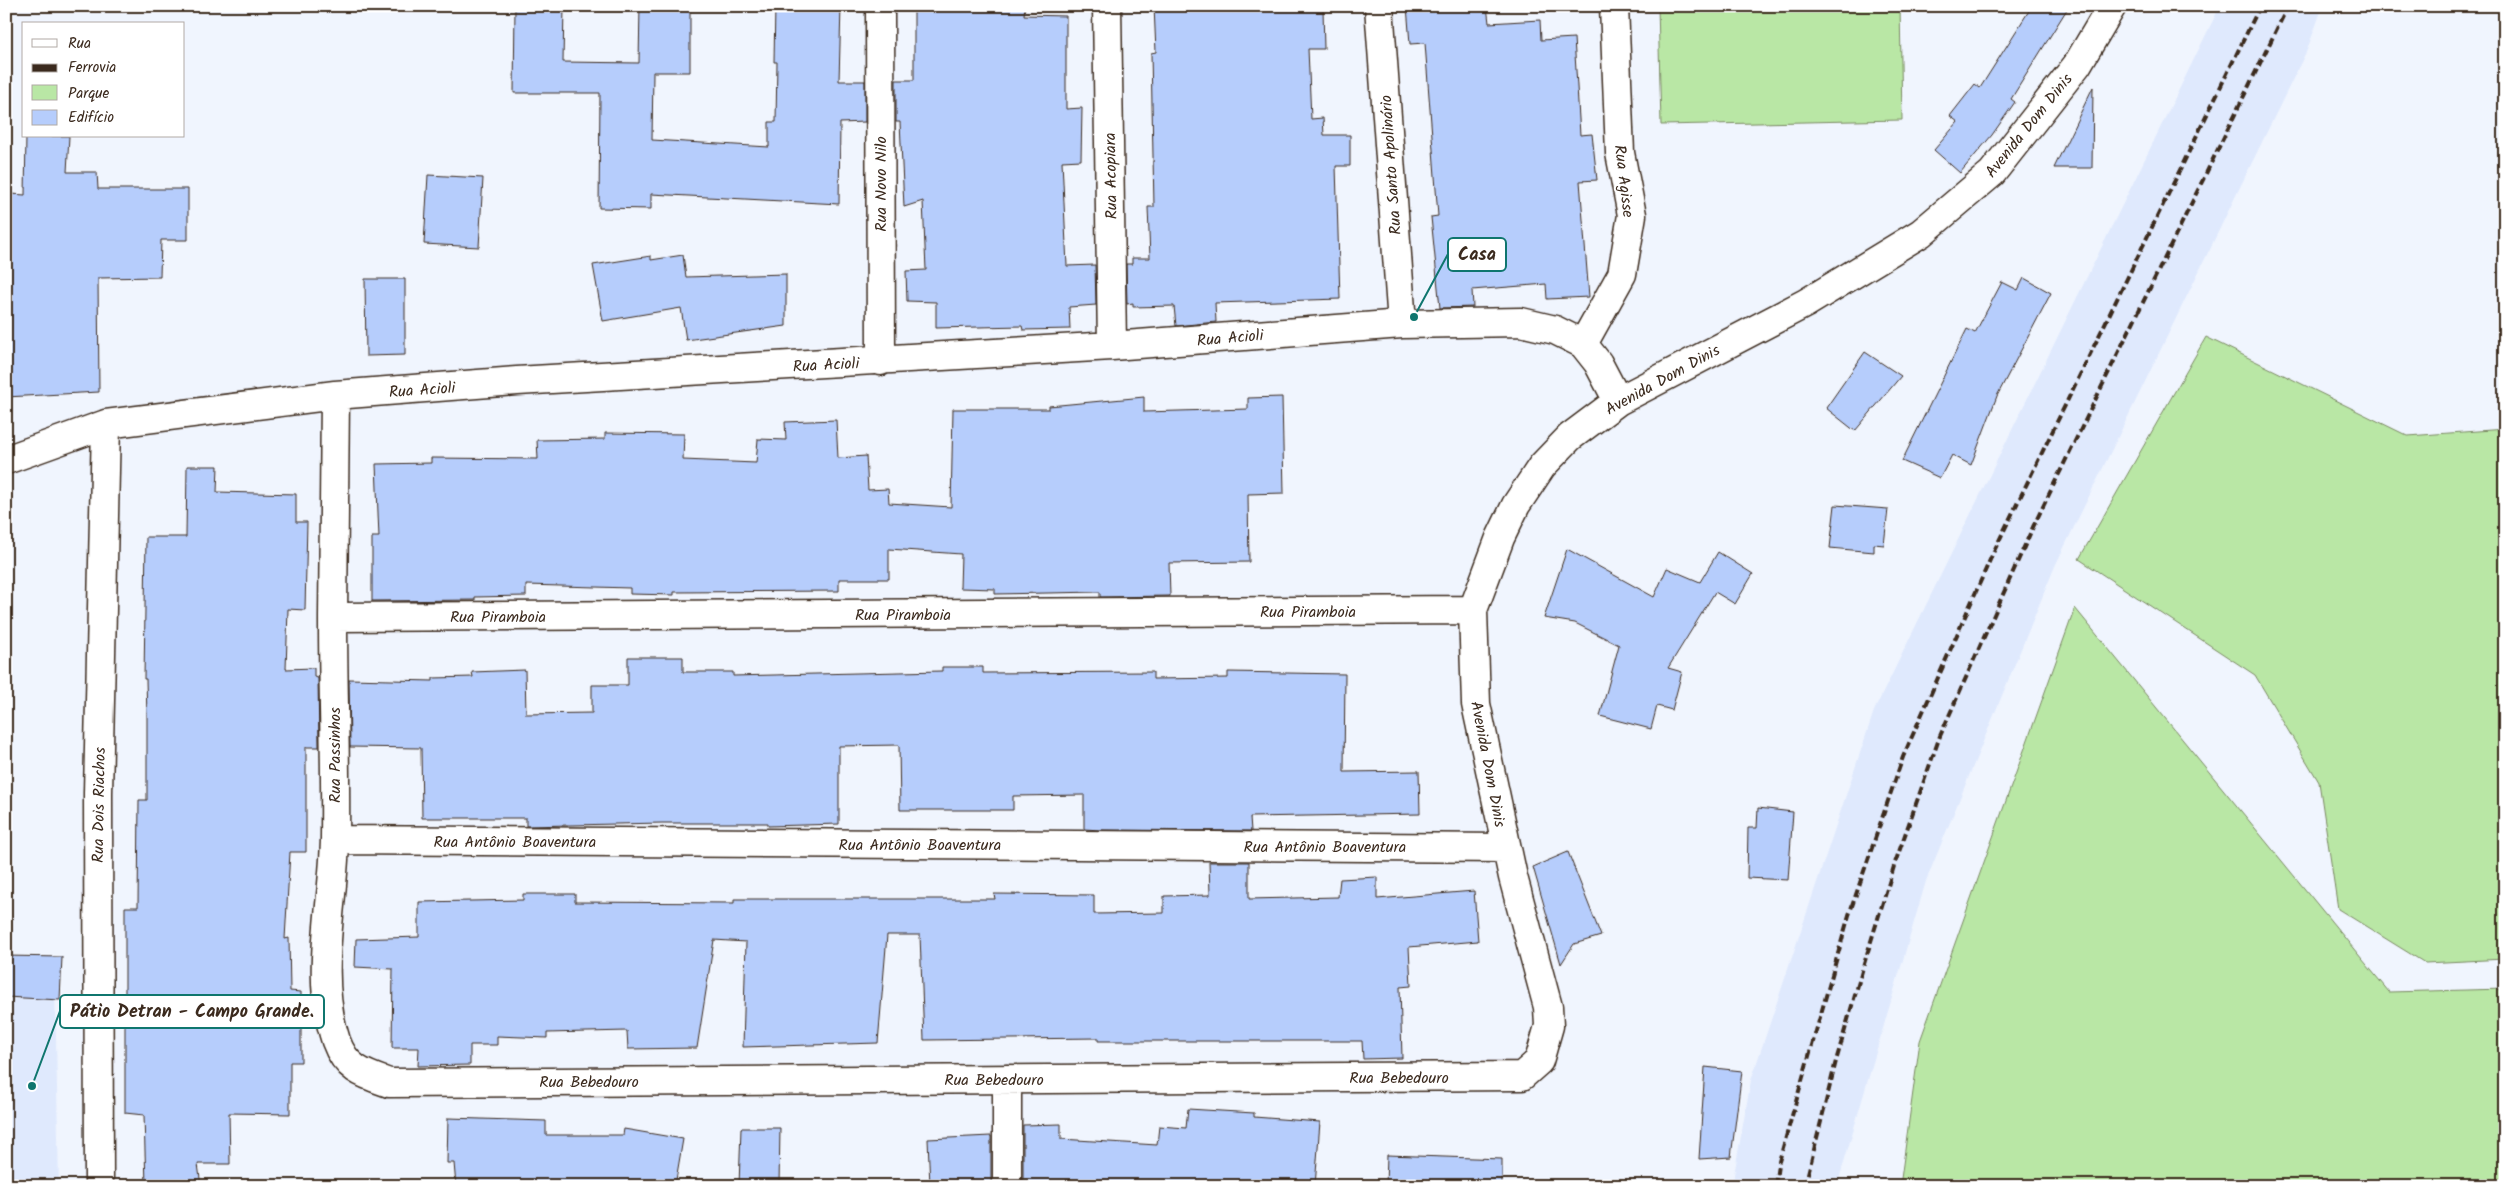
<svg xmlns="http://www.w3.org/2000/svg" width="2511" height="1192" viewBox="0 0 2511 1192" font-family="Kalam,sans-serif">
  <rect width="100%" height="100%" fill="#f0f5fe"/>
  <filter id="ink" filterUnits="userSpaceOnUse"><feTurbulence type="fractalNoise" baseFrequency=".02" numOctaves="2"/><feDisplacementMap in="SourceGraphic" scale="10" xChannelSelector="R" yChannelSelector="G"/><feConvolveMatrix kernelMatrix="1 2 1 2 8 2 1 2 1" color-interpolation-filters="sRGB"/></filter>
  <g filter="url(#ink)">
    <!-- built -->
    <path fill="#dfe9fd" d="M 2220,6 L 2323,6 L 2307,50 L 2055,566 L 1926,881 L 1837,1186 L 1732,1186 L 1751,1080 L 1874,711 Z
      M 6,984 L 55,987 L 59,1186 L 6,1186 Z"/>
    <!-- green -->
    <path fill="#b9e7a5" stroke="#7a8862" d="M 1658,6 L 1900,6 L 1902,120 L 1661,125 Z
      M 2206,337 L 2408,436 L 2505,429 L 2505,959 L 2425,963 L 2338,909 L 2319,782 L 2255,675 L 2079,559 Z
      M 2075,608 L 2389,992 L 2505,989 L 2505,1186 L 1900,1186 L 1920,1041 Z"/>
    <!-- building -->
    <path fill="#b6cdfc" stroke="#3b2a1e" d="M 515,6 L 564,6 L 563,62 L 639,63 L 640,6 L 690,6 L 690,72 L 653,72 L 652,140 L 769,147 L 769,122 L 776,122 L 777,62 L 774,62 L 775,6 L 841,6 L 839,81 L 865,81 L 865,122 L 840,123 L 839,204 L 651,194 L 651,209 L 599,208 L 600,93 L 514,93 Z
      M 914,6 L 1025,6 L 1024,15 L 1066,16 L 1066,109 L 1082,108 L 1081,160 L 1062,161 L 1067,266 L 1095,265 L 1096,305 L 1069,307 L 1070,329 L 1023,330 L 1022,326 L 936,328 L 936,302 L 907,301 L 906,271 L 926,270 L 923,201 L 904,207 L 900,122 L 896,122 L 896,80 L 914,80 Z
      M 1154,6 L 1259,6 L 1259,11 L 1323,9 L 1324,49 L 1308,49 L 1311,119 L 1323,118 L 1324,135 L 1350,135 L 1350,166 L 1336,166 L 1340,299 L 1215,303 L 1216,322 L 1176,326 L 1174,306 L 1133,307 L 1133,303 L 1127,304 L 1126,264 L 1132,264 L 1132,258 L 1150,258 L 1148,207 L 1154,207 L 1151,53 L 1156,52 Z
      M 1407,6 L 1487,6 L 1489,23 L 1540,20 L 1541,40 L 1574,38 L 1580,135 L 1592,134 L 1597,180 L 1580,181 L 1589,297 L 1547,299 L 1546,284 L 1472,290 L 1473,307 L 1440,308 L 1431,217 L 1438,216 L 1425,43 L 1410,44 Z
      M 2032,6 L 2069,6 L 2011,99 L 2015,102 L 1992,135 L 1960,173 L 1934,150 L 1958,122 L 1950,116 L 1975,84 L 1980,88 Z
      M 2093,87 L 2092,168 L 2054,168 Z
      M 26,136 L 69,136 L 67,172 L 97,172 L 98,189 L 188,189 L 188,240 L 161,240 L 160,277 L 98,278 L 99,392 L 6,397 L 7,277 L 11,194 L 25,195 Z
      M 428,175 L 483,178 L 479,247 L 424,244 Z
      M 683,255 L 686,277 L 786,274 L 786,326 L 686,340 L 681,308 L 603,321 L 593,265 L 651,256 L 651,260 Z
      M 2024,278 L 2051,293 L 1997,396 L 1971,465 L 1952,455 L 1940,478 L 1902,461 L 1967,329 L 1975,333 L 2002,282 L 2018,290 Z
      M 365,279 L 405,279 L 405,355 L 366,356 Z
      M 1865,352 L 1901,376 L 1855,431 L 1826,408 Z
      M 1144,397 L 1144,412 L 1248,409 L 1248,398 L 1282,397 L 1284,493 L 1248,494 L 1249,562 L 1169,563 L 1170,596 L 1100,597 L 1100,592 L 995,594 L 995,589 L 960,588 L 961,554 L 889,549 L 889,579 L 839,579 L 839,591 L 674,592 L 674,595 L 630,594 L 630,588 L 526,585 L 526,596 L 475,597 L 475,600 L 372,601 L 372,537 L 379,537 L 376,464 L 431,463 L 431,458 L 538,459 L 537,440 L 605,439 L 605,433 L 684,434 L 683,460 L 756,463 L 758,439 L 786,440 L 785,422 L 836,420 L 838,458 L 866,456 L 868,490 L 888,489 L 889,503 L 951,507 L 953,409 L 1049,409 L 1049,406 Z
      M 187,466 L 218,466 L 217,492 L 296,494 L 296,522 L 307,522 L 305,610 L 288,609 L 286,669 L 314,668 L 314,677 L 318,678 L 319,747 L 306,747 L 306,852 L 290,852 L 285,939 L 289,938 L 290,991 L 301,992 L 301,1062 L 290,1062 L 290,1114 L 229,1113 L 230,1164 L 198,1164 L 201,1186 L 146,1186 L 144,1115 L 125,1113 L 125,907 L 138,907 L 139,800 L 147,800 L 147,718 L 146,679 L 144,679 L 146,537 L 186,537 Z
      M 1835,505 L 1888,509 L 1884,545 L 1874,544 L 1874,552 L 1830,548 Z
      M 1567,549 L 1654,597 L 1667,568 L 1700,582 L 1718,552 L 1753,574 L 1735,604 L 1715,592 L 1668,668 L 1682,672 L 1672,710 L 1657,706 L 1651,729 L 1600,716 L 1619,645 L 1575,623 L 1544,618 Z
      M 628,657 L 683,657 L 683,672 L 733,672 L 733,676 L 942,671 L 942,667 L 983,667 L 983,673 L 1153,672 L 1153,679 L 1228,678 L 1228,672 L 1345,674 L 1344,772 L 1419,771 L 1420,814 L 1250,817 L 1251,831 L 1101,830 L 1084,829 L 1084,795 L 1013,796 L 1013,810 L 900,810 L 899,745 L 839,746 L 839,824 L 768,826 L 768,823 L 662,823 L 526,826 L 526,818 L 422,818 L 421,748 L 350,747 L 349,679 L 433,681 L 433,678 L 473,677 L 472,672 L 525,670 L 526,714 L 592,713 L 592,685 L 628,685 Z
      M 1758,808 L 1793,812 L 1788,880 L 1747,878 L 1748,828 L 1757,828 Z
      M 1568,852 L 1601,936 L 1574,944 L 1561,964 L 1533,867 Z
      M 1209,862 L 1249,862 L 1249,899 L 1338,897 L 1340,879 L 1377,877 L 1377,899 L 1474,891 L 1478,941 L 1409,947 L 1411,986 L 1400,987 L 1402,1058 L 1363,1059 L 1362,1041 L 1098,1041 L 1098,1038 L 924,1040 L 920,935 L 887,935 L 878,1043 L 743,1047 L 746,942 L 714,940 L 697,1048 L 628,1049 L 627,1031 L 547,1033 L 547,1038 L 497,1036 L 497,1045 L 470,1045 L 470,1065 L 418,1066 L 419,1048 L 392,1048 L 393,969 L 355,967 L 356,939 L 419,937 L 419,902 L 523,900 L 523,894 L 575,894 L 575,902 L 734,903 L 734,899 L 995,899 L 994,894 L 1094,895 L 1094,914 L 1164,913 L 1164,896 L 1210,895 Z
      M 6,956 L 62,957 L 60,1000 L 6,997 Z
      M 1705,1067 L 1742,1071 L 1731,1157 L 1699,1159 Z
      M 1188,1109 L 1254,1113 L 1254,1117 L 1320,1122 L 1315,1186 L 1023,1186 L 1023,1125 L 1061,1124 L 1061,1139 L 1157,1145 L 1159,1126 L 1186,1128 Z
      M 448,1118 L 546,1121 L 546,1135 L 623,1135 L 624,1129 L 683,1139 L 675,1186 L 456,1186 L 454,1163 L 447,1163 Z
      M 741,1128 L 780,1128 L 779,1185 L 739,1186 Z
      M 991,1136 L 991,1186 L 930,1186 L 928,1139 Z
      M 1387,1155 L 1502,1159 L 1502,1186 L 1386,1186 Z"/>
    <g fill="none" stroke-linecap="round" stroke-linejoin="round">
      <!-- minor casing -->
      <g stroke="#3b2a1e" stroke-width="31">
        <path id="minor" d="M 880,6 L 881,361
          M 1107,6 L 1112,346
          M 1379,6 L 1402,324
          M 1583,344 L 1622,274 L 1632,215 L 1620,153 L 1614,6
          M 335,395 C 335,470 333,544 333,618 C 333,692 336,765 335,838 C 334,904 314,976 336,1041 C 346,1069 363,1074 389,1083 L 1522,1076 L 1539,1061 L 1549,1026 L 1548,1007 L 1513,877 L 1476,704 L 1473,610 L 1500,538 L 1516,505 L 1542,466 L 1570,437 L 1618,401 L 1806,303 L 1921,233 L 1992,173 L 2077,65 L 2112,6
          M 6,460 L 106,424 L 335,395 L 517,381 L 1112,346 L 1402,324 L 1521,322 L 1555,330 L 1583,344 L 1598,363 L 1618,401
          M 333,617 L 1473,610
          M 335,840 L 1506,848
          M 1007,1079 L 1007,1186
          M 99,1186 L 98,793 L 106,424"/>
      </g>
      <!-- minor -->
      <use href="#minor" stroke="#fff" stroke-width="28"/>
      <!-- rail -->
      <path stroke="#3b2a1e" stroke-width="4" stroke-dasharray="8 4" stroke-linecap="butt" d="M 1775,1186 L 1778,1165 L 1849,915 L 1903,757 L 1993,553 L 2260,6
        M 1805,1186 L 1836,1061 L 1864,964 L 1895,863 L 1940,736 L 2033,527 L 2288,6"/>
    </g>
  </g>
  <g text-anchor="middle" stroke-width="4" stroke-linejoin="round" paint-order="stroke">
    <!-- street labels -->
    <g font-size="16" fill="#3b2a1e" stroke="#fff">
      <text transform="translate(2028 125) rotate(-51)" y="6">Avenida Dom Dinis</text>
      <text transform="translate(1390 165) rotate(-94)" y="6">Rua Santo Apolinário</text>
      <text transform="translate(1110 176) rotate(-91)" y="6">Rua Acopiara</text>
      <text transform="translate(1625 181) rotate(83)" y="6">Rua Agisse</text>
      <text transform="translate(880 184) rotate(-90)" y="6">Rua Novo Nilo</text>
      <text transform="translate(1230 337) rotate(-5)" y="6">Rua Acioli</text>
      <text transform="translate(826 364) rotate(-3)" y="6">Rua Acioli</text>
      <text transform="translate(1662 379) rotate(-29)" y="6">Avenida Dom Dinis</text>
      <text transform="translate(422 389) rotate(-4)" y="6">Rua Acioli</text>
      <text x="1308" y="617">Rua Piramboia</text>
      <text x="903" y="620">Rua Piramboia</text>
      <text x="498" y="622">Rua Piramboia</text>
      <text transform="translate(334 755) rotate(-90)" y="6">Rua Passinhos</text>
      <text transform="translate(1489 764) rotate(79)" y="6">Avenida Dom Dinis</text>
      <text transform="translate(98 805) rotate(-89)" y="6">Rua Dois Riachos</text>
      <text x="515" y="847">Rua Antônio Boaventura</text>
      <text x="920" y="850">Rua Antônio Boaventura</text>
      <text x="1325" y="852">Rua Antônio Boaventura</text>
      <text x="1399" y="1083">Rua Bebedouro</text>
      <text x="994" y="1085">Rua Bebedouro</text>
      <text x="589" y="1087">Rua Bebedouro</text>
    </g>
  </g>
  <!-- callouts -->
  <path fill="none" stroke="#0f766e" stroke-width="2" d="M1414 317L1448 254M32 1086L60 1011"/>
  <g fill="#0f766e" stroke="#fff" stroke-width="2">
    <circle cx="1414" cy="317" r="5"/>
    <circle cx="32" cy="1086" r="5"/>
  </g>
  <g fill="#fff" stroke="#0f766e" stroke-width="2">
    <rect x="1448" y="238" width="58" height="33" rx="5"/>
    <rect x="60" y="995" width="264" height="33" rx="5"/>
  </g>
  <g font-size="18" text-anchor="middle" font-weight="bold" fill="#3b2a1e">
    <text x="1477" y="260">Casa</text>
    <text x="192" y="1017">Pátio Detran - Campo Grande.</text>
  </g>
  <!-- margin -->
  <rect width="2511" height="1192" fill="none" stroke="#fff" stroke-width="25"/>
  <rect x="12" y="12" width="2486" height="1167" fill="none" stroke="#3b2a1e" stroke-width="2" filter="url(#ink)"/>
  <!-- legend -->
  <rect x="22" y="22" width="162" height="115" fill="#ffffff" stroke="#b1aaa5"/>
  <rect x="32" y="39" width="25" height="8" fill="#ffffff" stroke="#b1aaa5"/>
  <text x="68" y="48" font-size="15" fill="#3b2a1e">Rua</text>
  <rect x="32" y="64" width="25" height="8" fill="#3b2a1e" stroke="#b1aaa5"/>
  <text x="68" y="72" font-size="15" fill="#3b2a1e">Ferrovia</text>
  <rect x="32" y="85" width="25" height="15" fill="#b9e7a5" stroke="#b1aaa5"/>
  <text x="68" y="98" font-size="15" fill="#3b2a1e">Parque</text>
  <rect x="32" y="110" width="25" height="15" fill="#b6cdfc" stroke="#b1aaa5"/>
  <text x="68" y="122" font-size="15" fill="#3b2a1e">Edifício</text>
</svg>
